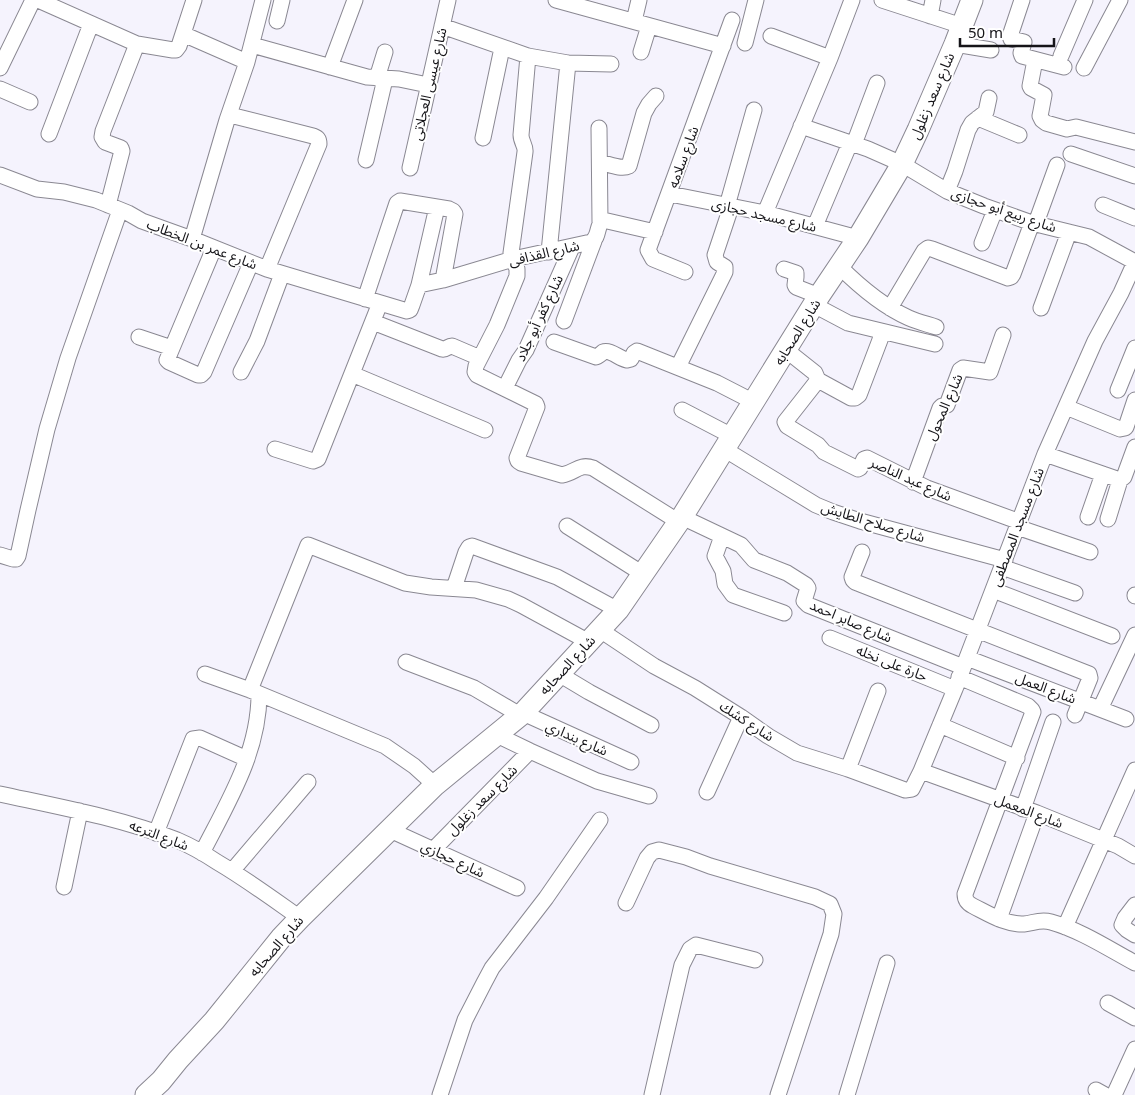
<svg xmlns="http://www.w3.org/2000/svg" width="1135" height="1095" viewBox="0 0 1135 1095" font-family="Georgia,'Noto Sans Arabic',serif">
  <rect width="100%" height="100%" fill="#f5f3fd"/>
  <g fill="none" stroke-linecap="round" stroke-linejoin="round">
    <!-- street casing -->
    <g stroke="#8a8892" stroke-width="17">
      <path id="street" d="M 38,0 L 137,44 L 173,50 L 176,50 L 179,46 L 194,0
        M 556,0 L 723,46
        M 882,0 L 962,26
        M 1022,0 L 1010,36 L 1011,39 L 1024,42 L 1021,53 L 1022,56 L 1064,67
        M 930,16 L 933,0
        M 277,21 L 282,0
        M 634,21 L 639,0
        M 442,26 L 528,56 L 568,63 L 611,64
        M 183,34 L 247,62
        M 771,36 L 830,58
        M 745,43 L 756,0
        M 955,44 L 991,50
        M 252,45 L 367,77 L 399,79 L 428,85
        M 641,52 L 649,26
        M 528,56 L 521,135 C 521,142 526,146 525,152 L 511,253 L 517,269 L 517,276 L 497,325 L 476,366 L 475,372 L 477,375 L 536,404 L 537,407 L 517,458 L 518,461 L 521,463 L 562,475 C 575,473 579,463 593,468 L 679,522
        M 1061,56 L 1085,0
        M 1035,60 L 1030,86 L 1031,88 L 1044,95 L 1041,111 L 1040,116 L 1042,120 L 1046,123 L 1067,129 L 1076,127 L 1135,142
        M 330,67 L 355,0
        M 0,68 L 33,0
        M 1084,68 L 1120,0
        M 377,78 L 385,52
        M 0,89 L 30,102
        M 230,115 L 313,136 C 318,138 319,139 319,144 L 267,269
        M 978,118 L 1019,135
        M 801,126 L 868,149 L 902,164 L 947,191 L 984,206 L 1032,223 L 1089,237 L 1135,262
        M 599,128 L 600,222
        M 49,134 L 91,24
        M 483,138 L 502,48
        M 854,144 L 877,83
        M 1071,154 L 1135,176
        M 366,160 L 385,79
        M 600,162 C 609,164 621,170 629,166 L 644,113 L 649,104 L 656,96
        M 410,168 L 448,0
        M 0,175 L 37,189 L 64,192 L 96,200 L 128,213 L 142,221 L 192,239 L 267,269 L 407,311 L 410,310 L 412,305 L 419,285 L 437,207
        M 947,191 L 955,171 L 968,130 L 972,123 L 986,112 L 989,98
        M 670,194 L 765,213 L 858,238
        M 108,205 L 122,151 L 121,148 L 105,142 L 102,137 L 103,131 L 137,44
        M 1103,205 L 1135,218
        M 727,206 L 754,110
        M 765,213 L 830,58 L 852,0
        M 1036,223 L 1057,165
        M 815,226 L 850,143
        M 192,239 L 227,120 L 247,62 L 263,0
        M 982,243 L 995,210
        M 214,248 L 167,360 L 169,362 L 198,375 L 201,375 L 204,372 L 251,263
        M 549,252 L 568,63
        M 839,266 C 860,287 882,306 909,318 C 918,322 927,324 936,327
        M 784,269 L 796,273 L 796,277 L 795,285 L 796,287 L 819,296
        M 685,272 L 653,259 L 648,250 L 732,20
        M 419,285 L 443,280 L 513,259 L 591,242 C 600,237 596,226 603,220 L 655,232
        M 365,299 L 397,203 L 400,201 L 449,209 L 453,211 L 455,214 L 443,280
        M 814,305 L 848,323 L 935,344
        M 890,308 L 924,251 L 928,248 L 932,249 L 1008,278 L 1011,277 L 1013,274 L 1032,223
        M 1041,308 L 1069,232
        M 564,321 L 594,241
        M 373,322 L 442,349 C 446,350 448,346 452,346 L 480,358
        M 139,337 L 172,348
        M 554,342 L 596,357 C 599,356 601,354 603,352 C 610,349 620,359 627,360 L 631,359 L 634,353 L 637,351 L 717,383 L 754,402
        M 786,350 L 815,373 L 818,380 L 851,398 L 855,398 L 859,395 L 883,332
        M 678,367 L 725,272 L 725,267 L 717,262 L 715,255 L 731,207
        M 241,372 L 257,341 L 282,274
        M 352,374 L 485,430
        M 818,380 L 785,422 L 787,426 L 818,445 L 824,452 L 858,469 L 860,468 L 864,459 L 867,458 L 927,488 L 1020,522
        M 505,388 L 519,360 L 526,350 L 572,247
        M 1118,390 L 1135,348
        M 1066,407 L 1120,429 L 1125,428 L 1126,427 L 1135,400
        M 682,410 L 732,436
        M 275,449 L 313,461 L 318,459 L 380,303
        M 724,449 L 816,505 L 833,512 L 860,521 L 1005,560
        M 1045,454 L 1120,480 L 1124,477 L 1135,447
        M 913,482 L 940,408 L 942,406 L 947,405 L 960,370 L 963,368 L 990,372 L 1003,335
        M 682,517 L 741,545 L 754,560 L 787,573 L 806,585 L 808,588 L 804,601 L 808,605 L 963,667
        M 1088,517 L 1103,474
        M 1108,519 L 1120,480
        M 567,526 L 643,574
        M 1017,527 L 1090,552
        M 722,536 L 715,556 L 723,571 L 725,584 L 733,595 L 784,613
        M 862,552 L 852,577 L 853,580 L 855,582 L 1089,674 L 1090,678 L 1075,715
        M 0,555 L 13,559 L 16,559 L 18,556 L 28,510 L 47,429 L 68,358 L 120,210
        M 1002,567 L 1075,593
        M 454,588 L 466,552 L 469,547 L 472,546 L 557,577 L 618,610
        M 993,590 L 1112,636
        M 1135,596 L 1135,595
        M 600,630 L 654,666 L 695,688 L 741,717 L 768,736 L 797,753 L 848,769 L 905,790 L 912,789 L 921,771 L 955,689 L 1045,454 L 1095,341 L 1121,293 L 1135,262
        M 830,638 L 955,689
        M 967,658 L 1126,719
        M 406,662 L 474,688 L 520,715
        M 205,674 L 250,690 L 385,746 L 414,766 L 435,785
        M 559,674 L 589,692 L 651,725
        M 959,677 L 1028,706 L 1032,710 L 1033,712 L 965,894 C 965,900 967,903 973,906 C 989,914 1006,925 1024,924 C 1034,923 1040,919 1051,922 C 1080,930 1109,949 1135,963
        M 250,690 L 308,545 L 405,583 L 431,587 L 476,590 L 508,599 L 521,605 L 589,642
        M 1100,709 L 1135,635
        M 523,713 L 631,762
        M 940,725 L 1017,758
        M 497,735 L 530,751 L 597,781 L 649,796
        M 848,769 L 878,691
        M 921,771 L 1037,813 L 1118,846 L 1135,856
        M 707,792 L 741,717
        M 0,794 C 60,807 120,818 177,840 C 191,846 205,854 217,862 C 246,879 273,899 300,918
        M 1023,809 L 1053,722
        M 390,830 L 517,888
        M 156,833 L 193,739 L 200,738 L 247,759
        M 433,850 L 530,751
        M 202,853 C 228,802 259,752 259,694
        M 232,871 L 308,782
        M 64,887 L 80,811
        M 626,903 L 647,858 L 652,852 L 659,850 L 686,857 L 710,866 L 815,897 L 830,904 L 834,914 L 831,934 L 778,1095
        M 1135,905 L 1125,918 L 1122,925 L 1127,930 L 1135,935
        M 999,919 L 1037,813
        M 1065,927 L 1135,770
        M 1108,1003 L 1135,1018
        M 1096,1090 L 1105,1095
        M 440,1095 L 465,1020 L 484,983 L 492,968 L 509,946 L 546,898 L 600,820
        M 652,1095 L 682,965 L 690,949 L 696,945 L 755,960
        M 847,1095 L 887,963
        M 1114,1095 L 1135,1049"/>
    </g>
    <!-- secondary casing -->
    <g stroke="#8a8892" stroke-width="23">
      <path id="secondary" d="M 146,1095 L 161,1081 L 178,1060 L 214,1021 L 281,938 L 300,918 L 435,785 L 523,713 L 618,610 L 682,517 L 819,296 L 858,238 L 902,164 L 918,130 L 955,44 L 972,0"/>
    </g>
    <!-- street -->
    <use href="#street" stroke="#fff" stroke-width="15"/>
    <!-- secondary -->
    <use href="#secondary" stroke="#fff" stroke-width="21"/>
  </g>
  <g text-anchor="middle" stroke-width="4" stroke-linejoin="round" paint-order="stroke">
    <!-- street labels -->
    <g font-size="14" fill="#151418" stroke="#fff">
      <text transform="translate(429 84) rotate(-77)" y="5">شارع عيسى العجلاتى</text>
      <text transform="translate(932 96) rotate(-67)" y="5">شارع سعد زغلول</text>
      <text transform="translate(683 157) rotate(-70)" y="5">شارع سلامه</text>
      <text transform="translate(1004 210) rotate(19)" y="5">شارع ربيع أبو حجازى</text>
      <text transform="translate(764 215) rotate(13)" y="5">شارع مسجد حجازى</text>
      <text transform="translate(202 244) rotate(21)" y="5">شارع عمر بن الخطاب</text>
      <text transform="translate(544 253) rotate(-13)" y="5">شارع القذافى</text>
      <text transform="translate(539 318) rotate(-65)" y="5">شارع كفر أبو جلاد</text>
      <text transform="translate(797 332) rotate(-58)" y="5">شارع الصحابه</text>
      <text transform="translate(944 407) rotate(-66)" y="5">شارع المحول</text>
      <text transform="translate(911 479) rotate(24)" y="5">شارع عبد الناصر</text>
      <text transform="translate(873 522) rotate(17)" y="5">شارع صلاح الطايش</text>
      <text transform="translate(1017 527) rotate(-69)" y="5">شارع مسجد المصطفى</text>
      <text transform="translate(851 621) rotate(23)" y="5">شارع صابر احمد</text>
      <text transform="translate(892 663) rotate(22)" y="5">حارة على نخله</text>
      <text transform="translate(567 665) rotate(-47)" y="5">شارع الصحابه</text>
      <text transform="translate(1046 688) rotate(21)" y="5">شارع العمل</text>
      <text transform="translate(747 721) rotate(33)" y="5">شارع كشك</text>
      <text transform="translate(577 738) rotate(24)" y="5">شارع بنداري</text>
      <text transform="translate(482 800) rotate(-45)" y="5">شارع سعد زغلول</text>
      <text transform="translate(1029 811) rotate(21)" y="5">شارع المعمل</text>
      <text transform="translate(159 835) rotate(21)" y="5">شارع الترعه</text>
      <text transform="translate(453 859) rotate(25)" y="5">شارع حجازي</text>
      <text transform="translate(276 946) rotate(-49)" y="5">شارع الصحابه</text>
    </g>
  </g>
  <!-- scale -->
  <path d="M960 38v8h94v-8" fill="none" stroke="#151418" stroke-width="2.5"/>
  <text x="968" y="38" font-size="15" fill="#151418" stroke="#ffffff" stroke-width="4" paint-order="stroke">50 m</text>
</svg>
